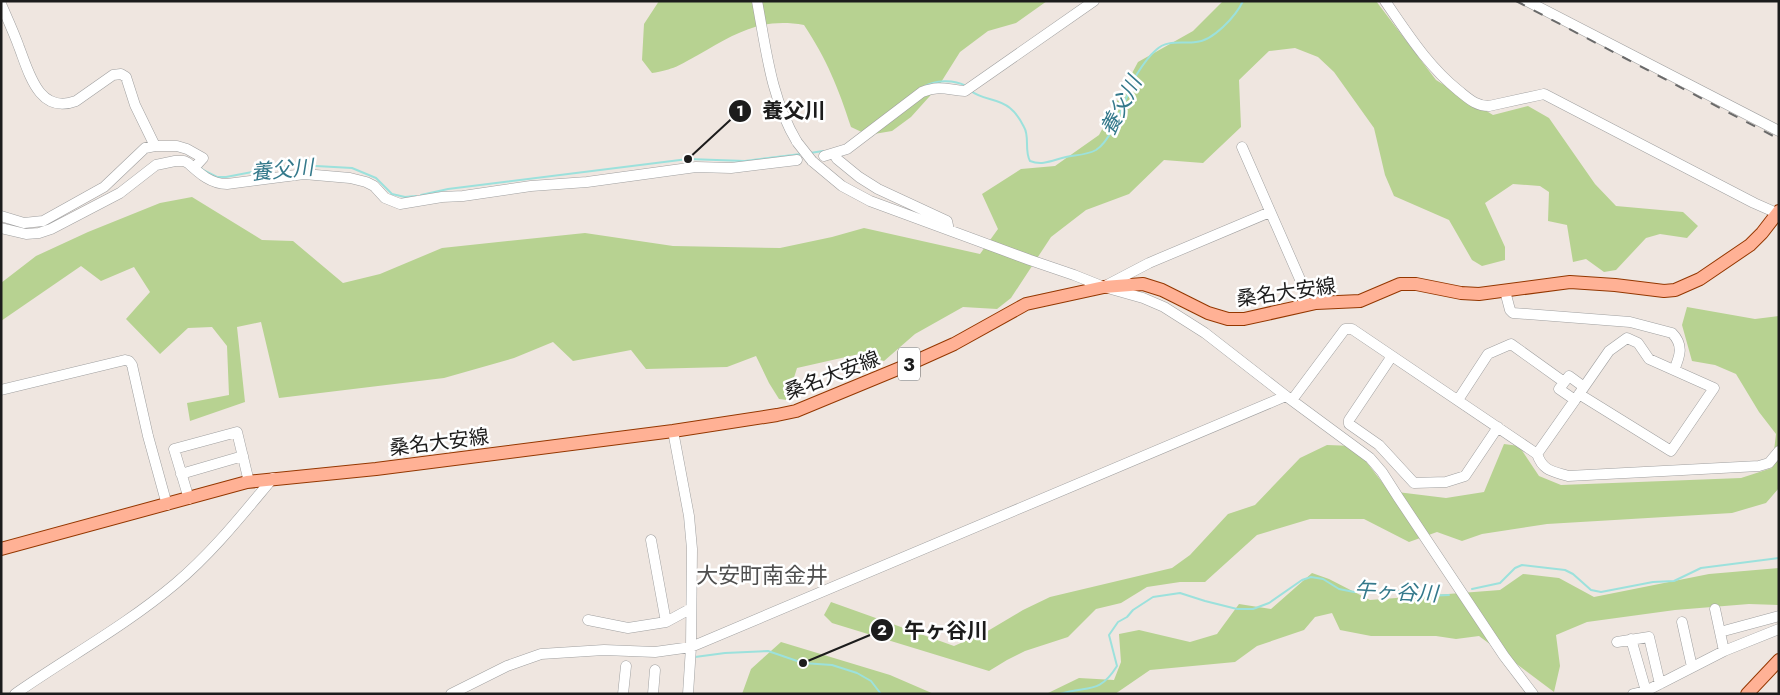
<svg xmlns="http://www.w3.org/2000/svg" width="1780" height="695" viewBox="0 0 1780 695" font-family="Jost,'Noto Sans JP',sans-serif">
  <rect width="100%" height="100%" fill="#efe6e0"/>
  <!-- forest -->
  <path fill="#b7d291" d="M 659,1 L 1047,1 L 1016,23 L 988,31 L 960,52 L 938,87 L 911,117 L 892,131 L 868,135 L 851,127 C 838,87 827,60 804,25 C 760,17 735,34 698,55 C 680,65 673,70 652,73 L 642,60 L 644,24 Z
    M 1223,1 L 1376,1 L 1436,80 L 1493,115 L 1528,106 L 1549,118 L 1595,184 L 1616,206 L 1683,212 L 1698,226 L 1687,238 L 1660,234 L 1646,238 L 1616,270 L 1604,272 L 1586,259 L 1573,262 L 1567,225 L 1548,221 L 1549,192 L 1540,186 L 1513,184 L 1485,203 L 1505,247 L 1505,260 L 1482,266 L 1472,260 L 1449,220 L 1394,196 L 1385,175 L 1374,128 L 1334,72 L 1318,57 L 1295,48 L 1269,51 L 1239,80 L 1241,127 L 1203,163 L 1164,160 L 1129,194 L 1086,210 L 1051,237 L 1011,298 L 997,309 L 963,307 L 915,334 L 884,361 L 859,354 L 797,368 L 787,400 L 779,399 L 769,383 L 756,356 L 727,367 L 646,369 L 631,350 L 573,361 L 553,342 L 514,358 L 444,378 L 279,398 L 261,322 L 237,327 L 245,402 L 190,421 L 187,403 L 229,395 L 227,346 L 212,327 L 188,328 L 160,354 L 126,319 L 150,292 L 134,267 L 101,281 L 81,266 L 1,321 L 1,283 L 36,256 L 88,232 L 160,203 L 192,197 L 262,240 L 293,241 L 343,283 L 380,274 L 442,248 L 585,233 L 673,246 L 780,248 L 832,237 L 864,228 L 980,254 L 998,229 L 982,194 L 1021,169 L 1055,166 L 1099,135 L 1138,62 L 1193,31 Z
    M 1687,307 L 1755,319 L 1779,316 L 1779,488 L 1766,503 L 1732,513 L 1547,524 L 1482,534 L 1462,541 L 1437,532 L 1409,542 L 1364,519 L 1310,519 L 1257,535 L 1205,582 L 1180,582 L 1147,587 L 1121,603 L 1096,609 L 1068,637 L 1025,651 L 1007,660 L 989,671 L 832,623 L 824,615 L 831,602 L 954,646 L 986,632 L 1023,610 L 1050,597 L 1172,568 L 1190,555 L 1228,514 L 1255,505 L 1300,458 L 1327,445 L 1354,446 L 1389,491 L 1446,498 L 1484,492 L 1504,444 L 1519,446 L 1539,476 L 1561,485 L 1741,478 L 1772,468 L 1776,434 L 1759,412 L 1736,374 L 1715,365 L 1692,361 L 1682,325 Z
    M 1779,568 L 1779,605 L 1749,604 L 1675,610 L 1587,622 L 1556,635 L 1560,666 L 1554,692 L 1479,636 L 1456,639 L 1436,636 L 1371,636 L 1340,630 L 1332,613 L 1315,617 L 1304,630 L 1257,646 L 1235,662 L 1150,670 L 1115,694 L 1046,694 L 1079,678 L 1114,680 L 1121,662 L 1119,634 L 1139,630 L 1190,642 L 1217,634 L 1239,604 L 1271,609 L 1312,573 L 1329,579 L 1370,600 L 1500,590 L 1523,574 L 1559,578 L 1594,597 L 1709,574 Z
    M 781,642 L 890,675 L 934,694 L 742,694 L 751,669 Z"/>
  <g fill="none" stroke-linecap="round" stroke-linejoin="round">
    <!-- stream -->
    <path stroke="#9ce1dc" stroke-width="2" d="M 923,87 C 935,80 953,79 966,86
      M 971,91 C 982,100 999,98 1010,108 C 1015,112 1021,121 1024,127 C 1030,137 1024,150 1030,161 C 1043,166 1053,160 1066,157 C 1076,155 1087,155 1096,150 C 1115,138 1126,93 1137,74 C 1142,66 1149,56 1156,50 C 1167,39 1183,44 1196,42 C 1213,41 1236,16 1243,1
      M 810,153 L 823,151
      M 199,166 L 203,170 L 217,177 L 226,177 L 273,168 L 298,165 L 352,168 L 376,178 L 392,194 L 405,197 L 416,196
      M 421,195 L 448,189 L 688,159 L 745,161 L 801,154
      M 1472,589 L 1500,583 L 1515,568 L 1522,565 L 1565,570 L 1573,574 L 1591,590 L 1601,592 L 1653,582 L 1674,581 L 1701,568 L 1779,558
      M 695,657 L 725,653 L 768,651 L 803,663 L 832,665 L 857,673 L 871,681 L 881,694
      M 1060,694 C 1088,685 1099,695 1117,666 L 1109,635 L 1118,622 L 1127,617 L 1133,610 L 1153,597 L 1180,593 L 1205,601 L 1237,609 L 1253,609 L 1269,603 L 1302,580 L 1311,577 L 1323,579 L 1339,589 L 1354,592 L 1401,591 L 1427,596 L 1449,595"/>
    <!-- minor casing -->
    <g stroke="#a0a0a0" stroke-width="11">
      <path id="minor" d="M 757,1 C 766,49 771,99 797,142
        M 1385,1 C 1408,34 1427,65 1459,91 C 1469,99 1476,106 1489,106 L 1544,94 L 1754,203 L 1779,214
        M 1527,1 L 1779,131
        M 1,4 C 7,18 14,33 19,47 C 29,73 39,115 76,101 L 113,75 L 121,74 L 126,77 L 135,105 L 155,146
        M 1242,147 L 1306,293 L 1302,305
        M 834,154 L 837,159 L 859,177 L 878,189 L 947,221 L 949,230
        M 824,156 L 847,149 L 922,92 C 940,85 948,90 965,91 L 1094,1
        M 812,161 L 842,186 L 870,201 L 1030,260 L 1074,275 L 1104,287 L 1143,298 L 1164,307 L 1205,333 L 1286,396 L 1370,458 L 1382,472 L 1398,497 L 1504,656 L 1533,694
        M 1,216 L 24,223 L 43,221 L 104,187 L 145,148 L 155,146 L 177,146 L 187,149 L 203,158 L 194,168
        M 1,228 L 26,234 L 39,233 L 51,229 L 120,193 L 156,165 L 175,161 L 184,161 L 188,163 C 200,174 211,184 227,184 L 304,174 L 350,178 L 366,182 L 374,186 L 385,198 L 400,204 L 442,197 L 463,196 L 531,186 L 587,182 L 696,167 L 731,168 L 797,160
        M 1107,285 L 1149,263 L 1270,212
        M 1505,291 L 1510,310 L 1513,313 L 1630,322 L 1672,333 C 1684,345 1680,356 1674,370
        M 1392,356 L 1349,420 L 1349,424 L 1379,445 L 1414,483 L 1446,482 L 1465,476 L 1498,427
        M 1569,376 L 1584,387 L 1575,400 L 1559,389 Z
        M 1,390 L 125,360 L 129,361 L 132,365 L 148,436 L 167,505
        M 1579,394 L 1671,451 L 1714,388 L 1649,359 L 1638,343 L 1627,338 L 1609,351 L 1584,387
        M 1292,400 L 1345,329 L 1352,329 L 1537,454 C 1543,471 1552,471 1568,476 L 1759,466 L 1769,463 L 1779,451
        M 1458,400 L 1488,354 L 1511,344 L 1564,382
        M 673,431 L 689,516 L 692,549 L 691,647 L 688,694
        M 1537,454 L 1575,400
        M 181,474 L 243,456
        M 189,499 L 174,449 L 237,432 L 249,482
        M 651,540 L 666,622
        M 1715,609 L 1724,651
        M 588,620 L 628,628 L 666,622 L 690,609
        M 1682,622 L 1692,667
        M 1720,632 L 1779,616
        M 1631,639 L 1646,691
        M 1617,642 L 1649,637 L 1660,684
        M 15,694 C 68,657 125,626 175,584 C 212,553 242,515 273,478
        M 451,694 L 507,666 L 541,654 L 604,650 L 655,652 L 691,647 L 1286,396
        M 623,694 L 626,666
        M 653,694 L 655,670
        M 1633,694 L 1646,691 L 1724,651 L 1779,629"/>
    </g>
    <!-- major casing -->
    <g stroke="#943700" stroke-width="14">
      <path id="major" d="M 1,549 L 247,482 L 376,469 L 673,431 L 777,415 L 796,411 L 905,366 L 954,344 L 1026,304 L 1104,287 L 1143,284 L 1162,290 L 1208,313 L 1228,319 L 1244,319 L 1316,303 L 1360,301 L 1400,284 L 1416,284 L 1461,293 L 1479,294 L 1570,282 L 1615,285 L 1664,291 L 1675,290 L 1700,279 L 1750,245 L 1762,233 L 1779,211
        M 1747,694 L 1779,660"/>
    </g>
    <!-- minor -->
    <use href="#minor" stroke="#fff" stroke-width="10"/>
    <!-- major -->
    <use href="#major" stroke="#ffb195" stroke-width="12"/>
    <!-- rail -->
    <path stroke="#6a6a6a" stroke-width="2" stroke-dasharray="10 10" stroke-linecap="butt" d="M 1516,1 L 1779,139"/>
    <!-- minor-bridge casing -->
    <g stroke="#a0a0a0" stroke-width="11" stroke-linecap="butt">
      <path id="minor-bridge" d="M 797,142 L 812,161"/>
    </g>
    <!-- minor-bridge -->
    <use href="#minor-bridge" stroke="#fff" stroke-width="10"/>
  </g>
  <g text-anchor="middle" stroke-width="5" stroke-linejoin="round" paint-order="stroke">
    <!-- shield labels -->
    <rect fill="#fff" stroke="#606060" stroke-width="1" x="898" y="347.5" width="22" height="33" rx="4"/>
    <g font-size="19" font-weight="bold" fill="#1c1c1c">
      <text x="909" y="371">3</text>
    </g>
    <!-- street labels -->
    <g font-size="20" fill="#1c1c1c" stroke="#fff">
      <text transform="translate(1286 292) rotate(-8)" y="7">桑名大安線</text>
      <text transform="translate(832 375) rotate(-21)" y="7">桑名大安線</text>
      <text transform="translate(439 442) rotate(-7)" y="7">桑名大安線</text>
    </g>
    <!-- water labels -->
    <g font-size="21" font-style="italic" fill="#34798b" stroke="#fff">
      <text transform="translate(1121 106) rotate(-62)" y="7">養父川</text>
      <text transform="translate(282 170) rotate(-5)" y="7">養父川</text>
      <text transform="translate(1396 592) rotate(3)" y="7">午ヶ谷川</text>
    </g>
    <!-- quarter labels -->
    <g font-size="22" fill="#4f4f4f" stroke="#fff">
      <text x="762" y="583">大安町南金井</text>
    </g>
  </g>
  <!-- callouts -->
  <path fill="none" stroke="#1c1c1c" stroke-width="2" d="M688 159L740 111M803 663L882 630"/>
  <g fill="#1c1c1c" stroke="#fff" stroke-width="2">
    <circle cx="688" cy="159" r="5"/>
    <circle cx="803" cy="663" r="5"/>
    <circle cx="740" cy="111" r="12"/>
    <circle cx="882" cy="630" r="12"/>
  </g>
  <g font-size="15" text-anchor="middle" font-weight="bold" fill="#fff">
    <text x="740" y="116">1</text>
    <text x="882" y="635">2</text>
  </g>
  <g font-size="21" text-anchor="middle" font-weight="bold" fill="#1c1c1c" stroke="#fff" stroke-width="5" stroke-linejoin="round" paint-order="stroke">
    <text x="794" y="118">養父川</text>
    <text x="946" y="638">午ヶ谷川</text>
  </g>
  <!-- border -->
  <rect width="1780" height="695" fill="none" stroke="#1c1c1c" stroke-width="5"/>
</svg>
